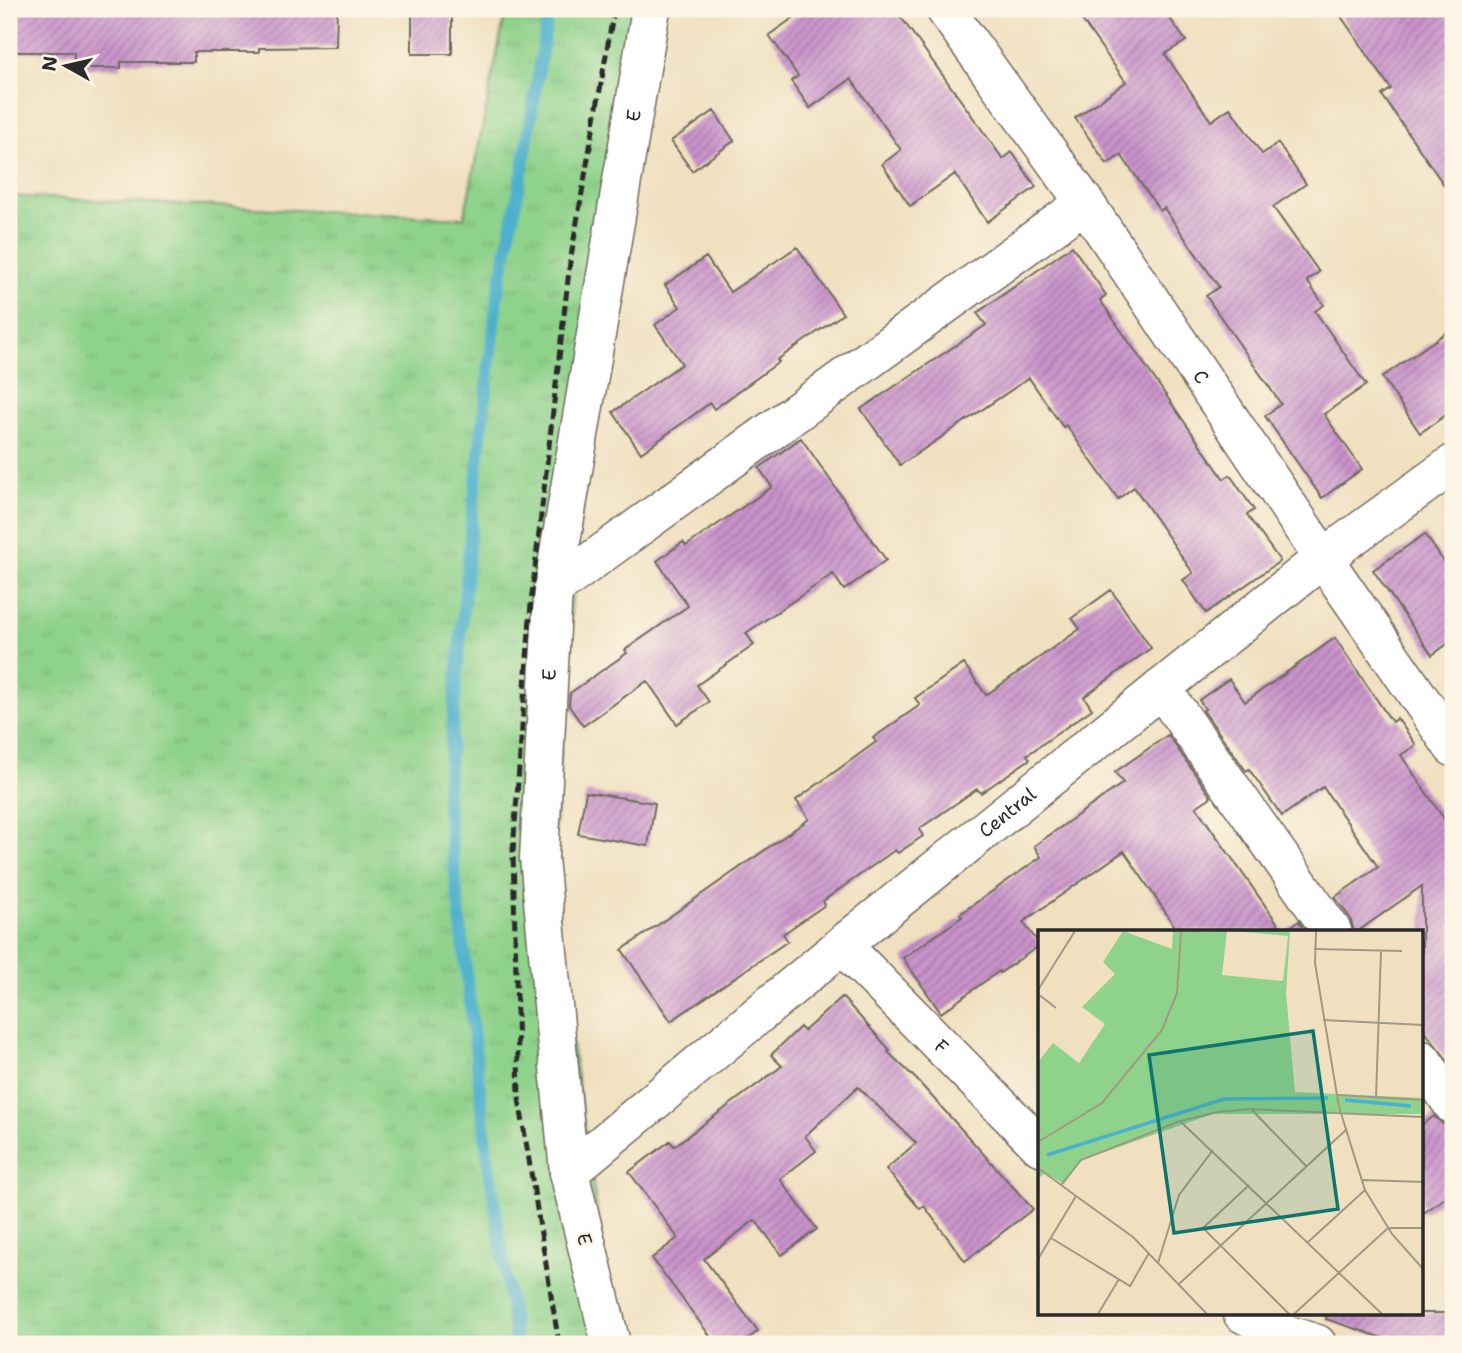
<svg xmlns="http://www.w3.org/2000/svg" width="1462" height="1353" viewBox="0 0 1462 1353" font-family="'Shantell Sans',sans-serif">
  <defs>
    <pattern id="grass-tufts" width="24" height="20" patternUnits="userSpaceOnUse" patternTransform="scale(1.75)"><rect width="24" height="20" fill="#8fd28b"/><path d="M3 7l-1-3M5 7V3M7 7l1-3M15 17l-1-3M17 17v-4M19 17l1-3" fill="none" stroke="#7cb478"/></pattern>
    <pattern id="building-hatch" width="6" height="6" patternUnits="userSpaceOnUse" patternTransform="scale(1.75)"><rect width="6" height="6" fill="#c993cb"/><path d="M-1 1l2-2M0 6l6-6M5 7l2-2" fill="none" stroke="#a378a5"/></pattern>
  </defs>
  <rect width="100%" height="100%" fill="#fcf5e5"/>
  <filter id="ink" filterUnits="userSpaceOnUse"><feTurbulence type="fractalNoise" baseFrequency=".0143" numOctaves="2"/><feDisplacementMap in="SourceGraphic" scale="14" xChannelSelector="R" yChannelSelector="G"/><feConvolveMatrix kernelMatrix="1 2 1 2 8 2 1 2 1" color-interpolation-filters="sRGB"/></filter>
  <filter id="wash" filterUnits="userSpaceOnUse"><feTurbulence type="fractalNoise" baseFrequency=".00686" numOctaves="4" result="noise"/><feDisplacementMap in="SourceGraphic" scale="28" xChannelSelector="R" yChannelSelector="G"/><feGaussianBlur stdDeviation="1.57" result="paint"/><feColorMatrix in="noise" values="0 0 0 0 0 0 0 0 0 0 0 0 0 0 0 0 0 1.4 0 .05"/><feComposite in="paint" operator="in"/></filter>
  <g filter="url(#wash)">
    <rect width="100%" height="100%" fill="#f0e0c0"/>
    <!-- grass -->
    <path fill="url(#grass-tufts)" stroke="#5d7e5b" stroke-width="2" d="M 506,9 L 650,9 L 576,548 L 550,898 L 617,1344 L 9,1344 L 9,196 L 464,218 Z"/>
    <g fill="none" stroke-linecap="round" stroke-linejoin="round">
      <!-- stream -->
      <path stroke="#4db0cc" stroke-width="12" d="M 516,1344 L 488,1160 L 446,796 L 472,516 L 497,298 L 522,173 L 549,9"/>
    </g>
    <g id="blocks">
      <!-- building -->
      <path fill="url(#building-hatch)" d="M 9,9 L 337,9 L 336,47 L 259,48 L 259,52 L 194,52 L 194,62 L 121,62 L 121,68 L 74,68 L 74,52 L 9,52 Z
        M 412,9 L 452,9 L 452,54 L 412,54 Z
        M 806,9 L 895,9 L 1003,159 L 1012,152 L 1036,187 L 987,222 L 955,174 L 910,206 L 882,164 L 901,150 L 851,79 L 810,108 L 791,81 L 798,76 L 769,35 Z
        M 1074,9 L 1163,9 L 1186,41 L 1165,54 L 1211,121 L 1230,108 L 1262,154 L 1278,143 L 1306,184 L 1273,207 L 1319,272 L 1307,281 L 1324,305 L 1315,311 L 1366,385 L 1324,414 L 1362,469 L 1322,498 L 1265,416 L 1281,404 L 1206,296 L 1219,287 L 1164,208 L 1160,211 L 1121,155 L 1107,164 L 1075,118 L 1126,82 Z
        M 1336,9 L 1453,9 L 1453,198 L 1382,95 L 1391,89 Z
        M 714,111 L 734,141 L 692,171 L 671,141 Z
        M 1072,246 L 1106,295 L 1100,300 L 1165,394 L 1224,479 L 1230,475 L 1254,510 L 1247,515 L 1280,561 L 1206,613 L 1183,580 L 1193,573 L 1134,487 L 1118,499 L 1066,425 L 1063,427 L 1029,378 L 900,465 L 861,409 L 986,325 L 977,313 Z
        M 797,247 L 843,314 L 777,360 L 779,362 L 714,409 L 710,403 L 641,453 L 613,412 L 682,364 L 655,325 L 680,307 L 665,285 L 706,257 L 730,292 Z
        M 1453,328 L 1453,410 L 1420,433 L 1382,377 Z
        M 801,438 L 886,560 L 844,590 L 833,574 L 746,633 L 754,645 L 697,685 L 709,702 L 677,724 L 647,681 L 583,726 L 569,706 L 570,693 L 627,653 L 625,650 L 688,606 L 657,561 L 683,542 L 686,546 L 772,487 L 759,468 Z
        M 1425,534 L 1453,575 L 1453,640 L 1432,655 L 1373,570 Z
        M 1111,590 L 1151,648 L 1084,697 L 1092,709 L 1027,755 L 1030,759 L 981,793 L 977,789 L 919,829 L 923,836 L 898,853 L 895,850 L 823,901 L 825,905 L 783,934 L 788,941 L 671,1021 L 622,950 L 809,819 L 796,800 L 876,742 L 873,738 L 920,705 L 915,698 L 964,664 L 986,695 L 1080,629 L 1072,618 Z
        M 1335,638 L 1392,722 L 1397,718 L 1416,745 L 1401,755 L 1453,832 L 1453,1067 L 1422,1028 L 1422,886 L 1358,931 L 1354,931 L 1350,918 L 1335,897 L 1378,867 L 1323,787 L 1282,816 L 1249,769 L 1246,771 L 1203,710 L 1205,709 L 1199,700 L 1229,679 L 1245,702 Z
        M 1168,735 L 1211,797 L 1196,807 L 1283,931 L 1178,931 L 1124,851 L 1023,922 L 1040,945 L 1000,973 L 999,971 L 941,1013 L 903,958 L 962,917 L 960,914 L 1041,857 L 1034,846 L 1123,783 L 1115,772 Z
        M 586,792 L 655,803 L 648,846 L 578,834 Z
        M 1299,921 L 1305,931 L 1284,931 Z
        M 842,997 L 890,1050 L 888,1052 L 917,1080 L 1033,1209 L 965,1261 L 924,1206 L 920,1209 L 886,1169 L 916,1143 L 858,1087 L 805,1136 L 816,1151 L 780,1179 L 817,1229 L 782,1255 L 755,1220 L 704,1259 L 758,1331 L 741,1344 L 716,1344 L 652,1258 L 678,1238 L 629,1172 L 670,1141 L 674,1146 L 782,1066 L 771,1055 L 800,1027 L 804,1031 Z
        M 1434,1116 L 1443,1124 L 1453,1127 L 1453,1192 L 1422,1214 L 1422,1125 Z
        M 1327,1313 L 1453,1313 L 1453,1344 L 1401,1344 L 1326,1319 Z"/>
    </g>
  </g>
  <g filter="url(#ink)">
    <use href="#blocks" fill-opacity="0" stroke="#706a5f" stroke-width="2"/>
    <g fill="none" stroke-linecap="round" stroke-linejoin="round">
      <!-- minor casing -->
      <g stroke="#706a5f" stroke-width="41">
        <g id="minor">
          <path id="s1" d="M 945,9 L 1085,203 L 1323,558 L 1453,747"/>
          <path d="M 553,589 L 1085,203"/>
          <path d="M 1161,688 L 1332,931"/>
          <path id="s2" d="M 842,945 L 1040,1146"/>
          <path d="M 1422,1060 L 1453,1105"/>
          <path id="s3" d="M 569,1172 L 842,945 L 1323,558 L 1453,464"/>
          <path d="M 1242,1313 L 1275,1331 L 1317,1344"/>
          <path id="s4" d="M 611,1344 L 569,1172 L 539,858 L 553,589 L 651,9"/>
        </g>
      </g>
      <!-- minor -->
      <use href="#minor" stroke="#fff" stroke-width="38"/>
      <!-- rail -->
      <path stroke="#2b2b2b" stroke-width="5" stroke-dasharray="10 5" stroke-linecap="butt" d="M 559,1344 L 519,1099 L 513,851 L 531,603 L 570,262 L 614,9"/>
    </g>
  </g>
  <g text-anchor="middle" stroke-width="5" stroke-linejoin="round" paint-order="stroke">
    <!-- street labels -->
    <g font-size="19" fill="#2b2b2b" stroke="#fcf5e5">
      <text dy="7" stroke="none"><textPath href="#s4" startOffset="1242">E</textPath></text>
      <text dy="7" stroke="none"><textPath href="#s1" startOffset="448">C</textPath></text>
      <text dy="7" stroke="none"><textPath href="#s4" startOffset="676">E</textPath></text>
      <text dy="7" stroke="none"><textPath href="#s3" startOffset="567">Central</textPath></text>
      <text dy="7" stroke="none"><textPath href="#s2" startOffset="142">F</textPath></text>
      <text transform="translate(585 1239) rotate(76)" y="7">E</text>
    </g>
  </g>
  <!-- overview -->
  <g transform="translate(1038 930)">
    <rect width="385" height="385" fill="#f0e0c0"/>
    <path d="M 85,1 L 134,19 L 135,1 L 189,1 L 184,45 L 245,51 L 250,6 L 195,1 L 252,1 L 248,63 L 257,162 L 385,168 L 385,184 L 175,184 L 44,230 L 26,254 L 7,243 L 0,249 L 0,132 L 15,113 L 41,133 L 67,94 L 44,77 L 77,44 L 65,32 Z" fill="#8fd28b"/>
    <path fill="none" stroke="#4db0cc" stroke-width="3.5" d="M 307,170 L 373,176M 9,225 L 186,169 L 290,168"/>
    <path fill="none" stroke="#a19884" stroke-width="2" d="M 278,1 L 277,33 L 301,177 L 327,260 L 354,304 L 385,339M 276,19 L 364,21M 0,60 L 37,1M 0,64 L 18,78M 285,90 L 385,95M 298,165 L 385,170M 338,168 L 343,21M 213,179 L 269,237M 142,191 L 344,384M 0,212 L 64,173 L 124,100 L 139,63 L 143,1M 0,238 L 38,266 L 0,329M 325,250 L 385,252M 23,255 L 43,230 L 142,191 L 180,182 L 213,179 L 385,187M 211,255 L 165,298 L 251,384M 38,266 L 95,307 L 169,384M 13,308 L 92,356 L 111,323M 269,313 L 327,260M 120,333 L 141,265 L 175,220M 141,354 L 309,199M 60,384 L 81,349M 256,384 L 350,298 L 385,298"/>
    <path fill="#0f766e" fill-opacity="0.15" stroke="#0f766e" stroke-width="3.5" d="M 275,101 L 300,279 L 136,303 L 111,125 Z"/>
    <rect width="385" height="385" fill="none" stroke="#2b2b2b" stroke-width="3.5"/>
  </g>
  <!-- margin -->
  <rect width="1462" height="1353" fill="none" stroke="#fcf5e5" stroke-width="35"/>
  <!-- north arrow -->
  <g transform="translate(66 66) rotate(278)" stroke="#fcf5e5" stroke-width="5" paint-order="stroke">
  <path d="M0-5L12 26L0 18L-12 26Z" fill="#2b2b2b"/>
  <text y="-10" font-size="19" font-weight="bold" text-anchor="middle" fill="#2b2b2b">N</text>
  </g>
</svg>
